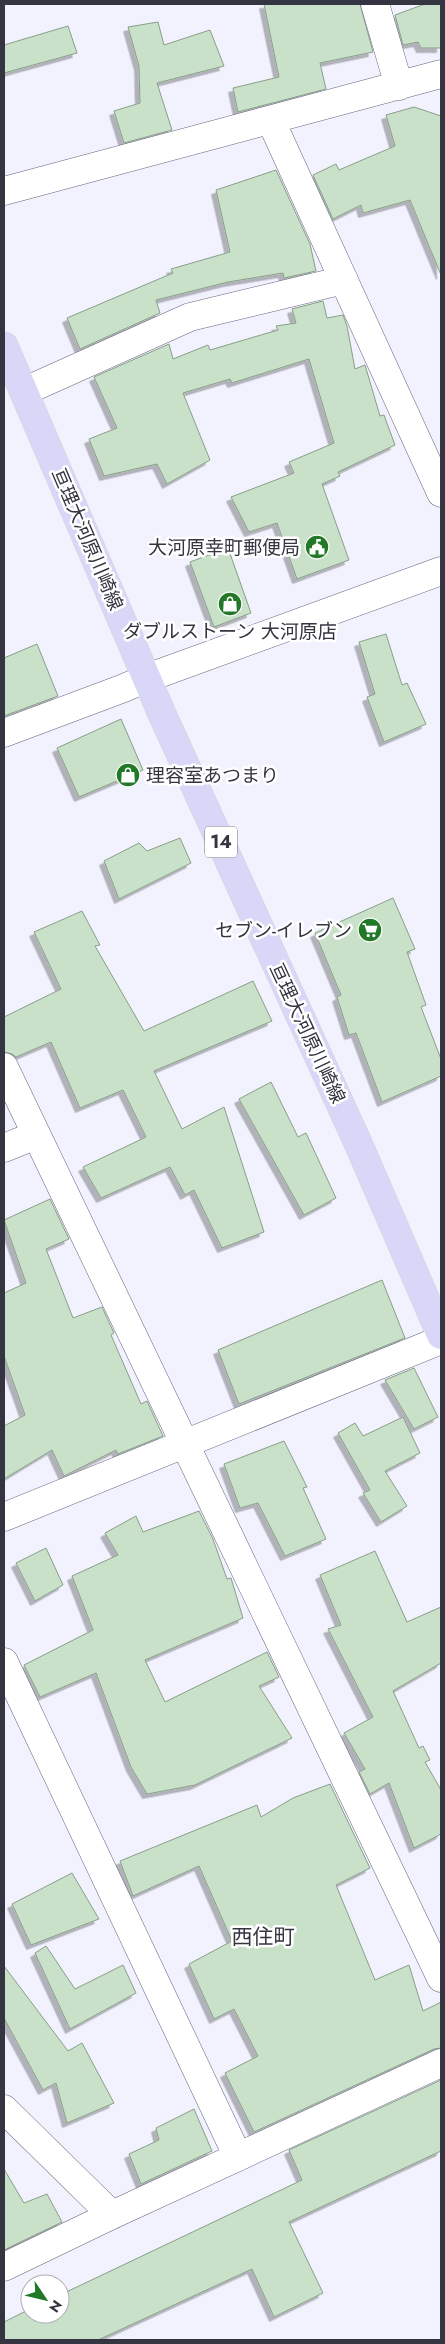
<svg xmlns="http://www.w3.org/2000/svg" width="445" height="2344" viewBox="0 0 445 2344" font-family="Jost,'Noto Sans JP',sans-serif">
  <defs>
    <filter id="shadow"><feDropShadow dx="-4.5" dy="4.5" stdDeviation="0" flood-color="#0004"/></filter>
  </defs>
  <rect width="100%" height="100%" fill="#f1f2fe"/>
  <!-- building -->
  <path fill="#cae1c9" stroke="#889e87" filter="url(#shadow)" d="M 264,4 L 360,4 L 373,52 L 320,63 L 326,89 L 238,112 L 233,88 L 279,77 Z
    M 425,4 L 441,4 L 441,48 L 421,48 L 418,42 L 403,45 L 395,15 Z
    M 158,22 L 164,45 L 210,30 L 224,66 L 157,83 L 172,130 L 124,143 L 114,111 L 140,103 L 139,66 L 128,27 Z
    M 68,26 L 77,53 L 4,73 L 4,45 Z
    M 414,107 L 441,116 L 441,275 L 410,200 L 363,213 L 361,205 L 333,219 L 313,175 L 336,164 L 339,170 L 395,146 L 386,115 Z
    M 276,170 L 310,244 L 316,271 L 284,278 L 283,273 L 228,282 L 156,300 L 160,313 L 80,349 L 67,318 L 173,273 L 171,269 L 230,252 L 216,190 Z
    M 323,301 L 327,318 L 343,315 L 347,326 L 355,369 L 365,365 L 380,416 L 384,415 L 395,445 L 338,472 L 340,476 L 322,484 L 349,560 L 297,579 L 277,523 L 249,532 L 231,497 L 294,473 L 289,462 L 334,443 L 309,359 L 232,383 L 230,379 L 183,393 L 210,460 L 167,484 L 157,464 L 104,476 L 89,439 L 117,428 L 94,377 L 169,344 L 173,359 L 208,345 L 210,350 L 278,330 L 276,326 L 296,323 L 292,309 Z
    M 228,548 L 251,613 L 214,627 L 190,562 Z
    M 386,634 L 402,685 L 407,683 L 426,724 L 384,742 L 367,697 L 375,694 L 359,642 Z
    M 37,644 L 58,696 L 4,716 L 4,658 Z
    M 121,719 L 143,770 L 79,797 L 57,748 Z
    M 180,838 L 191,863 L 119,899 L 104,861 L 139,843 L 147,851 Z
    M 393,898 L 415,949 L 407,952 L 426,1005 L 421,1007 L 441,1059 L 441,1076 L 382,1102 L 356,1033 L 349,1035 L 337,997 L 341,995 L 315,933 Z
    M 82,911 L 100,945 L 95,946 L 144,1031 L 253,981 L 272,1021 L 154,1071 L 182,1129 L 224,1107 L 264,1232 L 222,1248 L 194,1190 L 185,1195 L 170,1167 L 101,1198 L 83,1167 L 146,1137 L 123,1090 L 80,1108 L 51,1042 L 16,1057 L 12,1054 L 4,1052 L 4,1017 L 61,989 L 34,932 Z
    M 271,1082 L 298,1137 L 306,1133 L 336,1198 L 304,1215 L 239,1099 Z
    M 50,1199 L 69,1239 L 46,1249 L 73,1318 L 102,1307 L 114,1333 L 111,1335 L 141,1404 L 147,1401 L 163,1436 L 118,1454 L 116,1450 L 64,1476 L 52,1450 L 4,1479 L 4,1426 L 25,1415 L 4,1356 L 4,1293 L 26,1283 L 4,1220 Z
    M 382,1280 L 405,1338 L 239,1404 L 218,1350 Z
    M 414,1368 L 438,1417 L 414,1429 L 385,1380 Z
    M 403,1417 L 420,1453 L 385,1471 L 407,1506 L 381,1522 L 363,1493 L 370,1490 L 338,1433 L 355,1423 L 363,1436 Z
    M 284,1441 L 307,1487 L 303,1488 L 326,1539 L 285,1556 L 258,1503 L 240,1508 L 224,1464 Z
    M 199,1511 L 213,1539 L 227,1579 L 231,1578 L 243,1618 L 145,1660 L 165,1702 L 267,1652 L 279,1677 L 259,1686 L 292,1738 L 195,1785 L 147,1794 L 131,1767 L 96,1673 L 40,1697 L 24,1665 L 93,1630 L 72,1576 L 118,1555 L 105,1533 L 136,1516 L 143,1532 Z
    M 46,1548 L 63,1585 L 35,1601 L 16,1563 Z
    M 375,1551 L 407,1622 L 441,1607 L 441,1663 L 393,1691 L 419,1748 L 423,1746 L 430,1760 L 425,1762 L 441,1790 L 441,1834 L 414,1848 L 389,1783 L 370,1794 L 359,1772 L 365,1769 L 344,1733 L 373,1717 L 328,1629 L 341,1625 L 320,1575 Z
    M 330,1784 L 370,1868 L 336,1885 L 375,1980 L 409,1965 L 423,2011 L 441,2002 L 441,2048 L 434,2049 L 254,2132 L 225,2073 L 258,2056 L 234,2009 L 214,2019 L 189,1964 L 232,1941 L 199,1866 L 133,1896 L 120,1861 L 257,1805 L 261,1817 L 293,1798 Z
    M 72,1873 L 99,1919 L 31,1945 L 12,1904 Z
    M 46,1946 L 75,1989 L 123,1965 L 136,1993 L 70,2029 L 35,1953 Z
    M 4,1966 L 68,2051 L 82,2043 L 114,2103 L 67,2123 L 56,2083 L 43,2090 L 4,2018 Z
    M 441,2080 L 441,2151 L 289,2222 L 323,2293 L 274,2317 L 252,2269 L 98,2340 L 4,2340 L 4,2322 L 30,2309 L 30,2314 L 60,2314 L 60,2295 L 302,2180 L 289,2150 Z
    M 194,2109 L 212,2151 L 141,2184 L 129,2154 L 159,2140 L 156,2128 Z
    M 4,2169 L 24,2203 L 47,2194 L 62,2222 L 4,2250 Z"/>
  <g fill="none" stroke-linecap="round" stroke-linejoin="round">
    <!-- minor casing -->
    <g stroke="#66657f" stroke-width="29">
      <path id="minor" d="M 375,4 L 399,86
        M 271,121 L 441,493
        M 4,191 L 441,74
        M 25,391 L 190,317 L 344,280
        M 4,733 L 124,688 L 147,678
        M 4,1067 L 441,1978
        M 4,1148 L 36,1135
        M 4,1517 L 441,1340
        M 4,1662 L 238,2157
        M 4,2109 L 112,2215
        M 4,2267 L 112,2215 L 441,2063"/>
    </g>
    <!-- tertiary casing -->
    <g stroke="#66657f" stroke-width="29">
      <path id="tertiary" d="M 147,678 L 441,571"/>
    </g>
    <!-- primary casing -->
    <g stroke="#d3d3d5" stroke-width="29">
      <path id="primary" d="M 4,346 L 162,714 L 358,1143 L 441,1335"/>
    </g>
    <!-- minor -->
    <use href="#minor" stroke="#fff" stroke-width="28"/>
    <!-- tertiary -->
    <use href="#tertiary" stroke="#fff" stroke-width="28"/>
    <!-- primary -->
    <use href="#primary" stroke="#d8d7f7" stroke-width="28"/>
  </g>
  <!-- icons -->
  <defs>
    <g id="civic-disc" transform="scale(1.25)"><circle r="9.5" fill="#217826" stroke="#fff"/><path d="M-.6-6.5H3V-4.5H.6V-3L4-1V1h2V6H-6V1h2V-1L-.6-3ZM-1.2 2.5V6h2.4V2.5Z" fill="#fff"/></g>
    <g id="shop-disc" transform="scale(1.25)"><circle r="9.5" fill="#217826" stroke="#fff"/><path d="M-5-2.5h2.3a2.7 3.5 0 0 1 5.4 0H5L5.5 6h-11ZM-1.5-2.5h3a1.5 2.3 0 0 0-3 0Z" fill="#fff"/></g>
    <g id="supermarket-disc" transform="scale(1.25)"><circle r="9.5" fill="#217826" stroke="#fff"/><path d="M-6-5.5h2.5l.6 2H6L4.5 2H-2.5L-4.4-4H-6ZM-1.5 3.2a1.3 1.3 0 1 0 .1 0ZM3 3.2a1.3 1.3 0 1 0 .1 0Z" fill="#fff"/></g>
  </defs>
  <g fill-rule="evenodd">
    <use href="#civic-disc" x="317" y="547"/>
    <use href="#shop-disc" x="230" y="604"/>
    <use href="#shop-disc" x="128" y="775"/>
    <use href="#supermarket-disc" x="370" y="930"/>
  </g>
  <g text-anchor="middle" stroke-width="5" stroke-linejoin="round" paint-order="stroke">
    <!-- shield labels -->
    <rect fill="#fff" stroke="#72727a" stroke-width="1" x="205" y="826.5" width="32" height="31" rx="4"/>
    <g font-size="18" font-weight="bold" fill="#353541">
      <text x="221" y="848">14</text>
    </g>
    <!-- street labels -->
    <g font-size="19" fill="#353541" stroke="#fff">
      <text transform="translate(88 539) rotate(67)" y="7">亘理大河原川崎線</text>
      <text transform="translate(308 1033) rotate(65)" y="7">亘理大河原川崎線</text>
    </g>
    <!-- poi labels -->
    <g font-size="19" fill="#353541" stroke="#fff" text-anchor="end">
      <text x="300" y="554">大河原幸町郵便局</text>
      <text x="230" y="638" text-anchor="middle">ダブルストーン 大河原店</text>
      <text x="146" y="782" text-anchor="start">理容室あつまり</text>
      <text x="352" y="937">セブン-イレブン</text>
    </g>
    <!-- quarter labels -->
    <g font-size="21" fill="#353541" stroke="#fff">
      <text x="263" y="1944">西住町</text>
    </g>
  </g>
  <!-- border -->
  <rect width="445" height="2344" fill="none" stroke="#353541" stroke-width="10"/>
  <!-- north arrow -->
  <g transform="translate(45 2299) rotate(125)"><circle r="24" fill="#ffffff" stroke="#aeaeb3"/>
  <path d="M0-4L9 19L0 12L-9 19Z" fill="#217826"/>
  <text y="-8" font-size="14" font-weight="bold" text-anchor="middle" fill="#353541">N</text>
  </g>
</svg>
